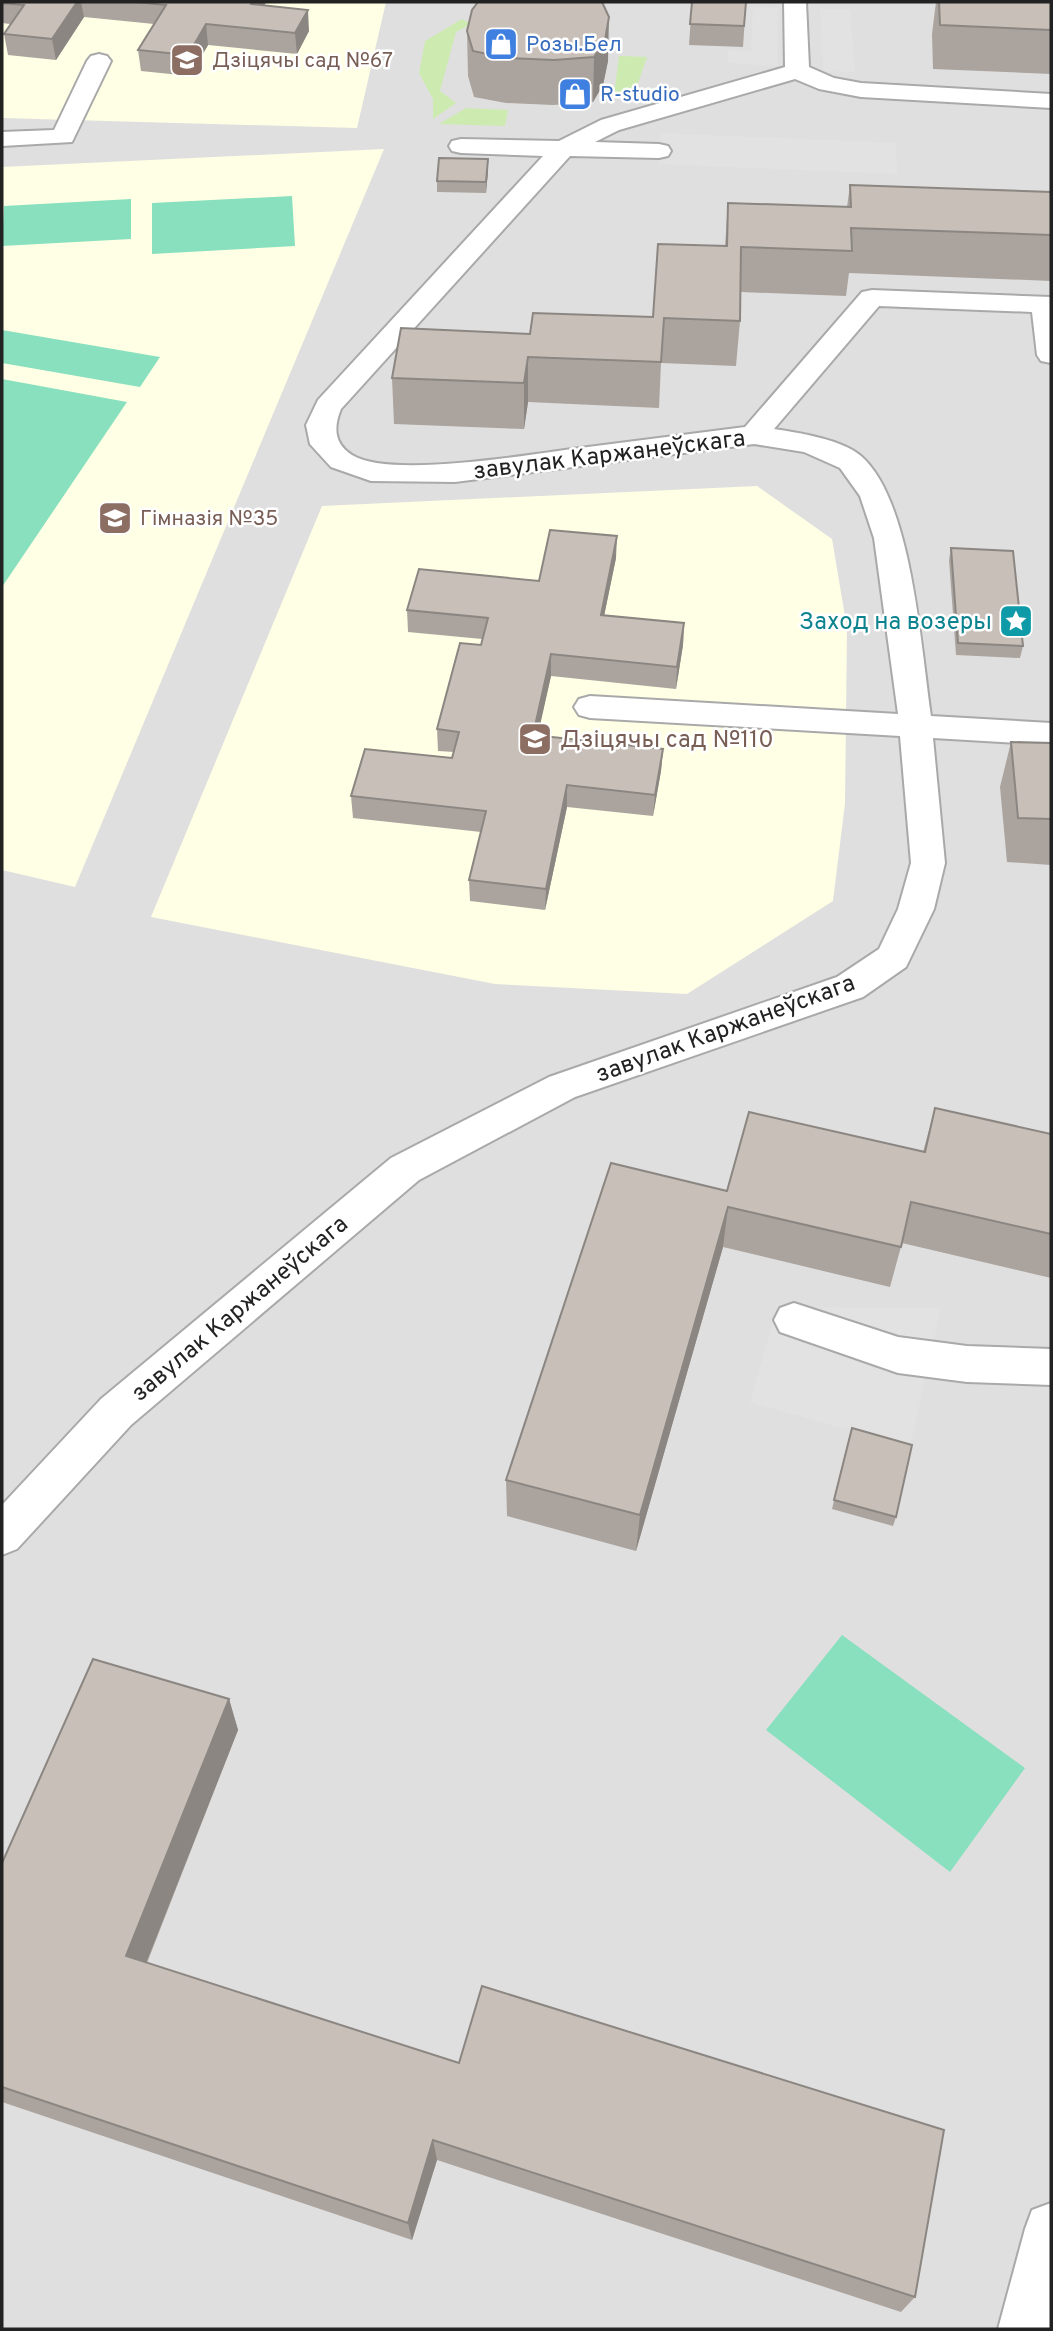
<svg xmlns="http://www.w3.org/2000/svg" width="1053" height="2331" viewBox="0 0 1053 2331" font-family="Overpass,sans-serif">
  <rect width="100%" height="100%" fill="#f2efe9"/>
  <!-- residential -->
  <path fill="#e0dfdf" d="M 2,2 L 1051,2 L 1051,2329 L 2,2329 Z"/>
  <!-- education -->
  <path fill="#ffffe5" d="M 2,2 L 386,2 L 357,128 L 2,118 Z
    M 384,149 L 75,887 L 2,870 L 2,167 Z
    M 757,486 L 832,539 L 847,628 L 845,803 L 833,901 L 687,994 L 495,984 L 151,917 L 322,506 Z"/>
  <!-- grass -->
  <path fill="#cdebb0" d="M 462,19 L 471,24 L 456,32 L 440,91 L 456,103 L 433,119 L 433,99 L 419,73 L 425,41 Z
    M 619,56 L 647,57 L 636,89 L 608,98 L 615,87 Z
    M 466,108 L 508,110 L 505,126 L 439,124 Z"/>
  <!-- pitch -->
  <path fill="#88e0be" d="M 292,196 L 295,246 L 152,254 L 152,203 Z
    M 131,199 L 131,239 L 2,246 L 4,206 Z
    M 2,330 L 160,357 L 140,387 L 2,363 Z
    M 2,379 L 127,402 L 2,587 Z
    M 842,1635 L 1025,1768 L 950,1872 L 766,1730 Z"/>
  <!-- parking -->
  <path fill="#e2e2e2" d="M 753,7 L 778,8 L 777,66 L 728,63 L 728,50 L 751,51 Z
    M 820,9 L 850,10 L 855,72 L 823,71 Z
    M 660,133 L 896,143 L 897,174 L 659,164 Z
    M 777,1307 L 941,1308 L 910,1447 L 750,1402 Z"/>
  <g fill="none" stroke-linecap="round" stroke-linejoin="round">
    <!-- minor casing -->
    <g stroke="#a9a9a9" stroke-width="4">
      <path id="minor" d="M 784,2 L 806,2 L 809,67 L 834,78 L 861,83 L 1051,94 L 1051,108 L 861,97 L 819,89 L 795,79 L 619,130 L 595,142 L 659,144 L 668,146 L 671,151 L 668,156 L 659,158 L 570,156 L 341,409 C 334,426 333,443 352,455 C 390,479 532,454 580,448 C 635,441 690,434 745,427 L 862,292 L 872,290 L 1051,297 L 1051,363 L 1041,361 L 1037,355 L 1032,312 L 879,306 L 774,429 C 799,433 841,439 861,456 C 912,500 921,649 931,716 L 1051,723 L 1051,745 L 933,738 L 945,863 L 934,909 L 906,967 L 863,997 L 575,1097 L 419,1180 L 131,1425 L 17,1549 L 2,1555 L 2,1505 L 101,1399 L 391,1158 L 549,1077 L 837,977 L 879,949 L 898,909 L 911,863 L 900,736 L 590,718 L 579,715 L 574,707 L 579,699 L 590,696 L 898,714 L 874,538 L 860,496 L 840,468 L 804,452 L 754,444 L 455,482 L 371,481 L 331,467 L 310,444 L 306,425 L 318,400 L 543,156 L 461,153 L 452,151 L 449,146 L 452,141 L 461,139 L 559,141 L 601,120 L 785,67 Z
        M 99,54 L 107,56 L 111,61 L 72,142 L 2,146 L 2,132 L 54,130 L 87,61 L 91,56 Z
        M 794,1303 L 898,1337 L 967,1346 L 1051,1349 L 1051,1385 L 967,1382 L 898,1373 L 780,1332 L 774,1320 L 780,1308 Z
        M 1051,2203 L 1051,2329 L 998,2329 L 1025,2229 L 1032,2210 Z"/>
    </g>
    <!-- minor -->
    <use href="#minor" fill="#fff" fill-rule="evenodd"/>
  </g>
  <!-- wall -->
  <path fill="#aba49e" d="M 2,2 L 266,2 L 264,6 L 309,31 L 297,54 L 208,45 L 190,76 L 141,71 L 138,50 L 154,24 L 84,17 L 56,60 L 8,55 L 4,34 L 10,24 L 2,23 Z
    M 692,2 L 746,2 L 743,47 L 689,45 Z
    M 936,2 L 1051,2 L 1051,74 L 933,69 L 932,34 Z
    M 472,10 L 608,61 L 603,85 L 593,102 L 553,105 L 506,103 L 474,97 L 468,76 L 467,31 Z
    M 488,170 L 486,193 L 437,192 L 437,181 Z
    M 850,185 L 1051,192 L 1051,281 L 849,273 L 846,296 L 741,292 L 740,321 L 736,366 L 661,363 L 659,408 L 528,402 L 524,429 L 394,424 L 392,378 L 530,334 L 653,317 L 725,246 L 728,203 L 847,207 Z
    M 951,548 L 1023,646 L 1020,658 L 956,655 L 949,560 Z
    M 616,558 L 604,615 L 684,623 L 683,645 L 676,689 L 551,676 L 537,736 L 663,749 L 661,771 L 653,816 L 567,807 L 545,910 L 470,901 L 469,880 L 481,832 L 353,818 L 351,796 L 452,758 L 454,752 L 438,751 L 437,729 L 481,645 L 482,639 L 408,632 L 407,610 L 539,581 Z
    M 1011,742 L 1051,743 L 1051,865 L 1007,862 L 1000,787 Z
    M 935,1108 L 1051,1134 L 1051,1278 L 902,1243 L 890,1287 L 723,1247 L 636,1551 L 507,1516 L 506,1480 L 727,1191 L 923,1152 Z
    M 852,1428 L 896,1517 L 893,1526 L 832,1509 Z
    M 229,1699 L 238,1730 L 147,1963 L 915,2297 L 901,2312 L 437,2160 L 412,2240 L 2,2102 L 2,1863 Z"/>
  <!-- shaded-wall -->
  <path fill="#8b8681" d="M 77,2 L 81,2 L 84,17 L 56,60 L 52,39 Z
    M 252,2 L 266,2 L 253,25 L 251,4 Z
    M 308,10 L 309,31 L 297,54 L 295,33 Z
    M 609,17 L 608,61 L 603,85 L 593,102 L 594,57 Z
    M 206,24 L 208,45 L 190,76 L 188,55 Z
    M 488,159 L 488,170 L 486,193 L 486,182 Z
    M 528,357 L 528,402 L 524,429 L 524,383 Z
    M 617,536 L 616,558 L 600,636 L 601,615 Z
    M 684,623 L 683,645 L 676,689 L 677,667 Z
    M 551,654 L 551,676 L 533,757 L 533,735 Z
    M 663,749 L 661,771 L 653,816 L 655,795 Z
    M 567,785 L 567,807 L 545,910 L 546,889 Z
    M 728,1207 L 723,1247 L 636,1551 L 640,1515 Z
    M 229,1699 L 238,1730 L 139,1981 L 126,1956 Z
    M 433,2140 L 437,2160 L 412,2240 L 408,2223 Z"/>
  <!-- building -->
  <path fill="#c7bfb8" stroke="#8b8681" stroke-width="2" d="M 2,2 L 77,2 L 52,39 L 4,34 L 24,5 L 2,3 Z
    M 135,2 L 252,2 L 251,4 L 308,10 L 295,33 L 206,24 L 188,55 L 138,50 L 166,5 Z
    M 478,2 L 602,2 L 609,17 L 605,40 L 594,57 L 554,60 L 506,58 L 473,51 L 467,31 L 472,10 Z
    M 692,2 L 746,2 L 744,26 L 690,24 Z
    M 939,2 L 1051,2 L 1051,30 L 940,25 Z
    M 439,158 L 488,159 L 486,182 L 437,181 Z
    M 850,185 L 1051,192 L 1051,235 L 851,228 L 852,251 L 741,247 L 740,321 L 664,318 L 661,362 L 528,357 L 524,383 L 392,378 L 401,328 L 530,334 L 533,313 L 653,317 L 658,244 L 727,246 L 728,203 L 851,207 Z
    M 550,530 L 617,536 L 601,615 L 684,623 L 677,667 L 551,654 L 533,735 L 663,749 L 655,795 L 567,785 L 546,889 L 469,880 L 486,811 L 351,796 L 365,749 L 452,758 L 459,732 L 437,729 L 460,643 L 481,645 L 488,618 L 407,610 L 419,569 L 539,581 Z
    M 951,548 L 1013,551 L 1023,646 L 958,643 Z
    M 1011,742 L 1051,743 L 1051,819 L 1018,818 Z
    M 935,1108 L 1051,1134 L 1051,1234 L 911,1202 L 901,1247 L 728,1207 L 640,1515 L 506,1480 L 611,1163 L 727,1191 L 749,1112 L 925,1152 Z
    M 852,1428 L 912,1445 L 896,1517 L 834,1500 Z
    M 93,1659 L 229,1699 L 126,1956 L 459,2063 L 482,1986 L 944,2130 L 915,2297 L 433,2140 L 408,2223 L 2,2087 L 2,1863 Z"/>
  <!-- icons -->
  <defs>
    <g id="shop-square" transform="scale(1.75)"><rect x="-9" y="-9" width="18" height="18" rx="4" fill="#3f7fe0" stroke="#fff"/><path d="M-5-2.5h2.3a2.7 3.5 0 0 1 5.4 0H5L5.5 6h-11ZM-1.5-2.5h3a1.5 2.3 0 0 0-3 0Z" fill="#fff"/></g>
    <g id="school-square" transform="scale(1.75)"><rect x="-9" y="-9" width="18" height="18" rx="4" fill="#8d6e63" stroke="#fff"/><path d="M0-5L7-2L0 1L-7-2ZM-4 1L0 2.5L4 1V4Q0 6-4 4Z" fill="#fff"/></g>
    <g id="sight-square" transform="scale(1.75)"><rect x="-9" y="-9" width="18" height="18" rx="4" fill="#0f9aa8" stroke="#fff"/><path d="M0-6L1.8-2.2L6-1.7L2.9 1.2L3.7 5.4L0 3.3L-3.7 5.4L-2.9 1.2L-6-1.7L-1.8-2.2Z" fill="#fff"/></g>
  </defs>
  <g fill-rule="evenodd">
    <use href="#shop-square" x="501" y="44"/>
    <use href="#school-square" x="187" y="60"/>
    <use href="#shop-square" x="575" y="94"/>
    <use href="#school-square" x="115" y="518"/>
    <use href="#sight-square" x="1016" y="621"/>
    <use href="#school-square" x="535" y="739"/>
  </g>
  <g text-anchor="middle" stroke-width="5" stroke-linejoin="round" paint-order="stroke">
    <!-- far-shop labels -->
    <g font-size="21" fill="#366cbe" stroke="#fff" text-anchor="start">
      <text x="526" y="51">Розы.Бел</text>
      <text x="600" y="101">R-studio</text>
    </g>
    <!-- far-education labels -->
    <g font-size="21" fill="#785e54" stroke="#fff" text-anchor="start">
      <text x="212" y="67">Дзіцячы сад №67</text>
      <text x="140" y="525">Гімназія №35</text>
    </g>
    <!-- street labels -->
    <g font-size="24" fill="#222" stroke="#fff">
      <text transform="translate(609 454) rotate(-7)" y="8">завулак Каржанеўскага</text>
      <text transform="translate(725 1028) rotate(-20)" y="8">завулак Каржанеўскага</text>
      <text transform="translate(239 1308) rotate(-40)" y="8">завулак Каржанеўскага</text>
    </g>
    <!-- culture labels -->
    <g font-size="24" fill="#0d838f" stroke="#fff" text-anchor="end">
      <text x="992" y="629">Заход на возеры</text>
    </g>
    <!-- education labels -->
    <g font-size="24" fill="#785e54" stroke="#fff" text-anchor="start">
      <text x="560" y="747">Дзіцячы сад №110</text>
    </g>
  </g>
  <!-- border -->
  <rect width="1053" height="2331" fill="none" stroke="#222222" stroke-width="7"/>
</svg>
